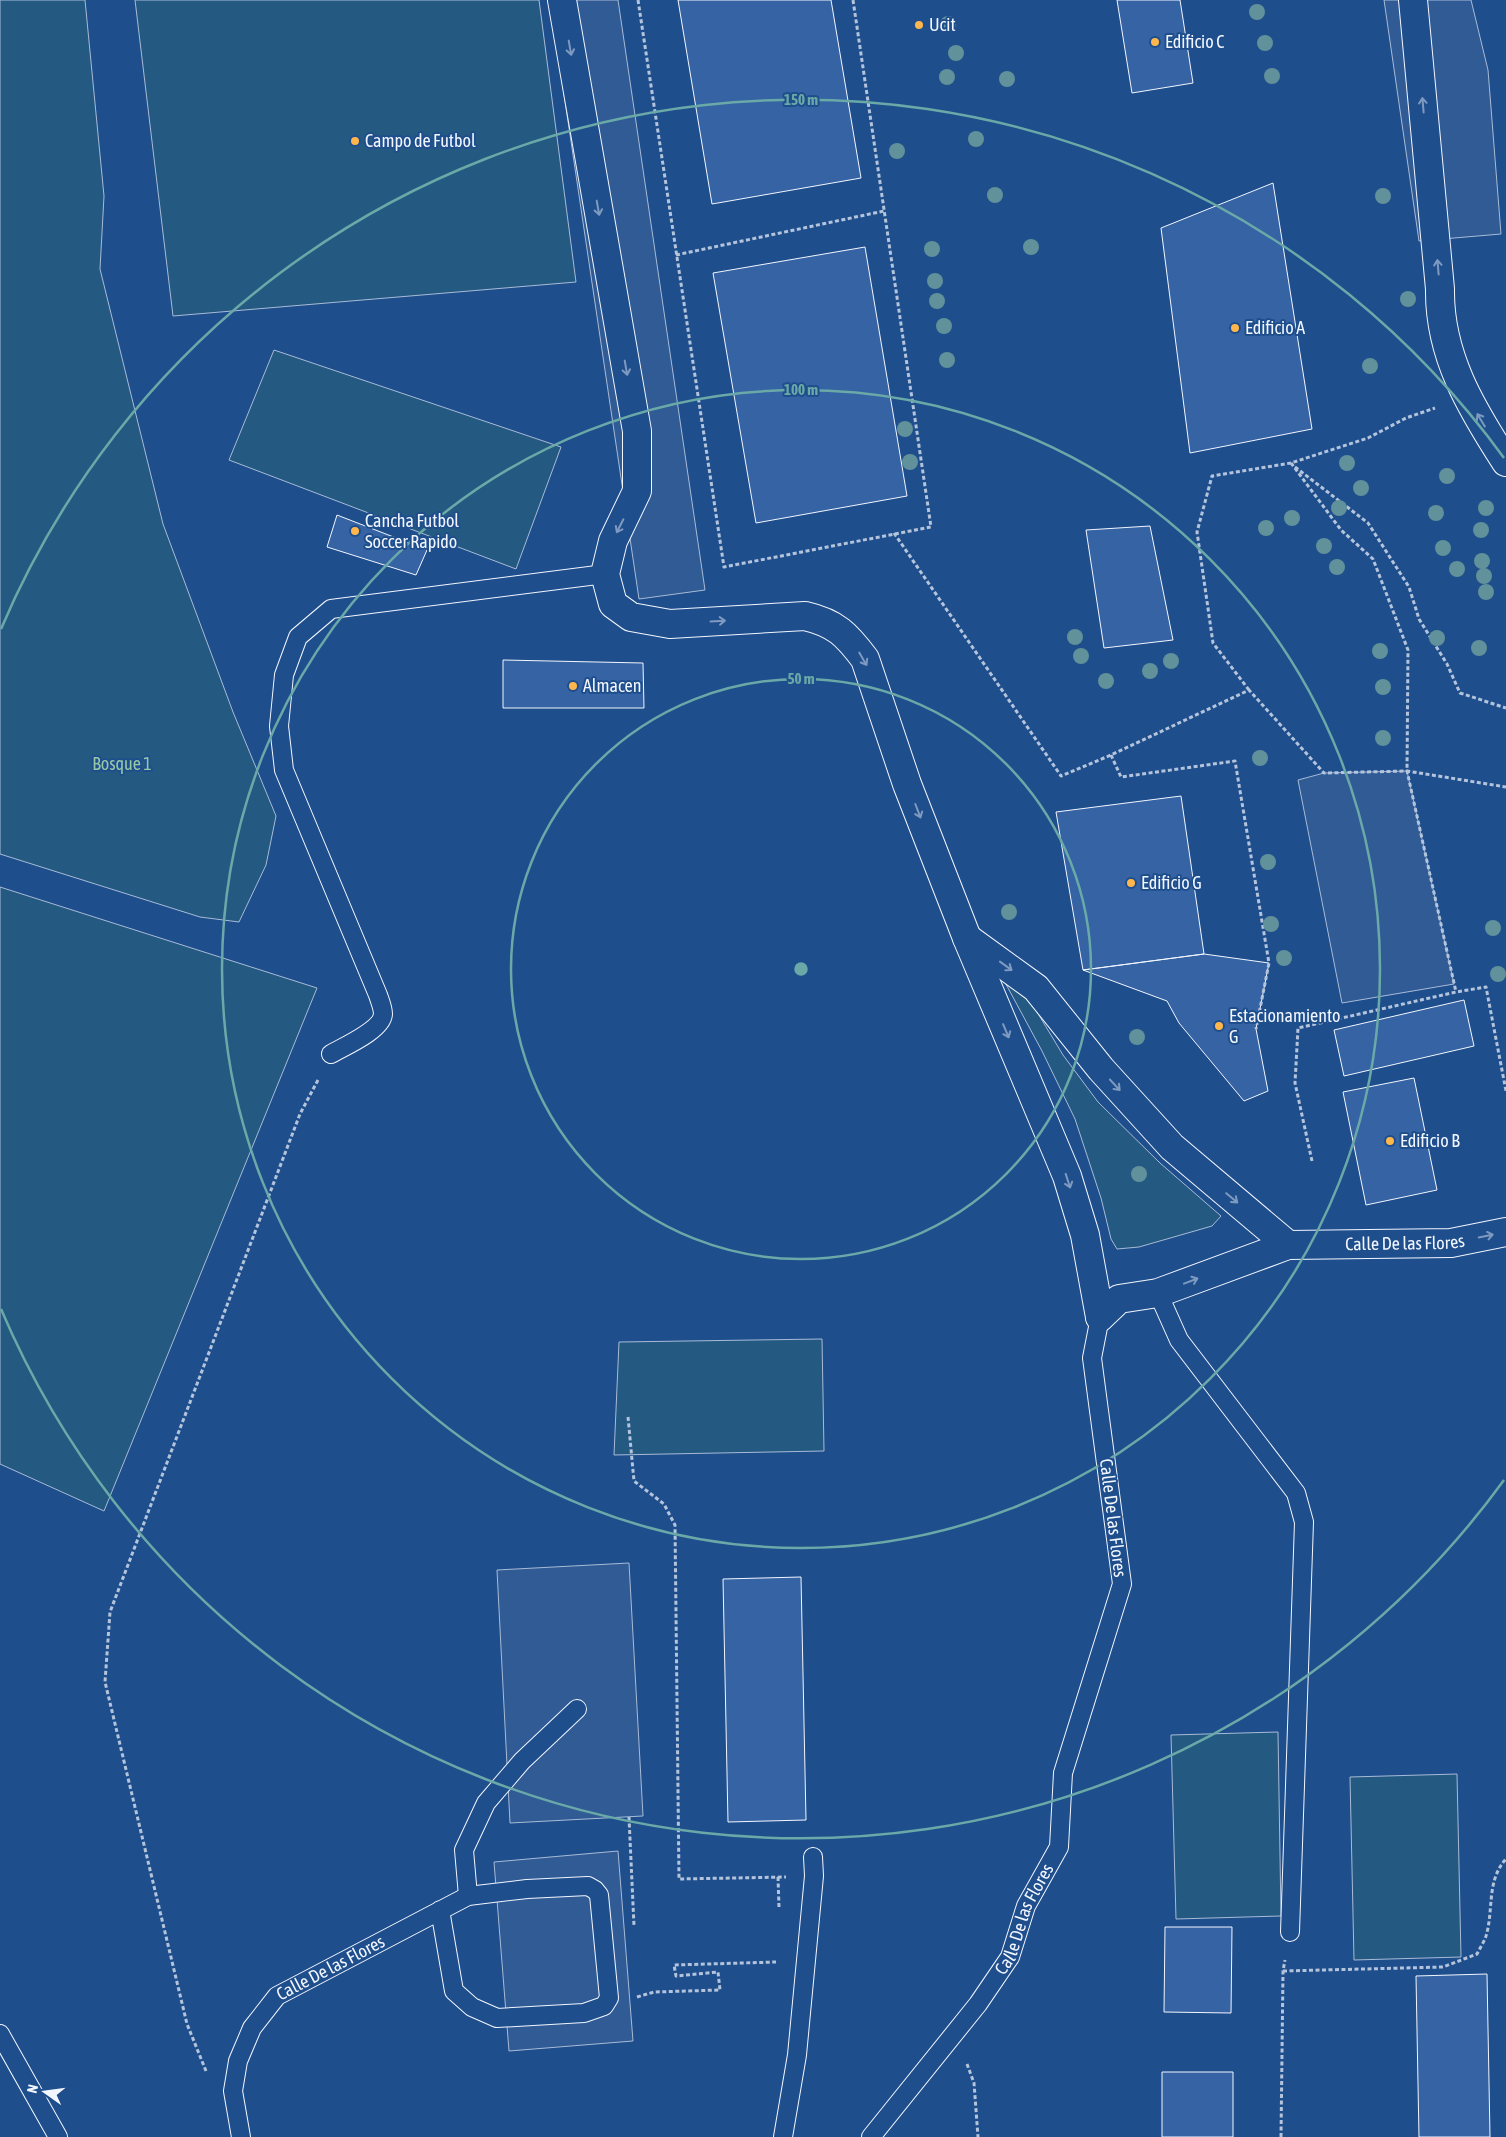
<svg xmlns="http://www.w3.org/2000/svg" width="1506" height="2137" viewBox="0 0 1506 2137" font-family="'Asap Condensed',sans-serif">
  <rect width="100%" height="100%" fill="#1f4e8c"/>
  <!-- green -->
  <path fill="#245a82" stroke="#a8bbd7" d="M 0,0 L 85,0 L 104,196 L 100,269 L 163,524 L 233,712 L 276,816 L 266,865 L 239,922 L 200,917 L 0,854 Z
    M 135,0 L 539,0 L 576,282 L 173,316 Z
    M 274,350 L 561,447 L 516,569 L 229,460 Z
    M 0,887 L 317,988 L 104,1511 L 0,1464 Z
    M 1001,975 L 1028,997 L 1063,1055 L 1098,1102 L 1160,1163 L 1221,1216 L 1212,1226 L 1139,1247 L 1117,1249 L 1111,1239 L 1101,1198 L 1075,1119 L 1042,1051 Z
    M 822,1339 L 824,1451 L 614,1455 L 619,1342 Z
    M 1278,1732 L 1281,1916 L 1176,1919 L 1171,1735 Z
    M 1457,1774 L 1461,1957 L 1354,1960 L 1350,1777 Z"/>
  <!-- parking -->
  <path fill="#305b95" stroke="#a8bbd7" d="M 550,0 L 618,0 L 705,590 L 639,599 Z
    M 1384,0 L 1471,0 L 1488,70 L 1501,234 L 1419,241 Z
    M 1407,771 L 1454,984 L 1342,1003 L 1298,780 L 1324,773 Z
    M 629,1563 L 643,1816 L 510,1823 L 497,1570 Z
    M 618,1851 L 633,2041 L 509,2051 L 494,1862 Z"/>
  <!-- building -->
  <path fill="#3563a3" stroke="#f2f6ff" d="M 678,0 L 831,0 L 861,178 L 712,204 Z
    M 1117,0 L 1180,0 L 1193,83 L 1132,93 Z
    M 1273,183 L 1312,429 L 1190,453 L 1161,228 Z
    M 865,247 L 907,496 L 756,523 L 713,273 Z
    M 337,515 L 427,550 L 416,575 L 327,547 Z
    M 1150,526 L 1173,640 L 1104,648 L 1086,530 Z
    M 503,660 L 643,663 L 644,708 L 503,708 Z
    M 1181,796 L 1204,954 L 1083,970 L 1056,812 Z
    M 1204,954 L 1269,963 L 1256,1029 L 1268,1091 L 1244,1101 L 1179,1023 L 1167,1001 L 1083,970 Z
    M 1464,1000 L 1474,1046 L 1344,1076 L 1334,1030 Z
    M 1414,1078 L 1437,1190 L 1366,1205 L 1343,1092 Z
    M 801,1577 L 806,1820 L 728,1822 L 723,1579 Z
    M 1165,1927 L 1232,1927 L 1231,2013 L 1164,2012 Z
    M 1487,1974 L 1490,2137 L 1419,2137 L 1416,1976 Z
    M 1162,2072 L 1233,2072 L 1233,2137 L 1162,2137 Z"/>
  <g fill="none" stroke-linecap="round" stroke-linejoin="round">
    <!-- lane casing -->
    <g stroke="#f2f6ff" stroke-width="20">
      <g id="lane">
        <path d="M 331,1054 C 345,1046 382,1030 383,1014 C 383,1008 380,1001 378,995 L 284,770 L 279,726 L 284,675 L 298,637 L 331,609 L 605,574"/>
        <path d="M 1158,1293 L 1179,1340 L 1296,1493 L 1304,1522 L 1290,1932"/>
        <path d="M 468,1896 L 464,1850 L 486,1803 L 522,1761 L 577,1709"/>
        <path d="M 0,2034 L 58,2137"/>
        <path id="s1" d="M 241,2137 L 233,2091 L 238,2061 L 252,2028 L 277,1996 L 468,1896 L 527,1889 L 588,1886 L 595,1890 L 599,1895 L 609,1998 L 604,2006 L 584,2013 L 497,2018 L 472,2007 L 454,1991 L 440,1910"/>
        <path d="M 783,2137 L 797,2055 L 814,1876 L 813,1857"/>
        <path id="s2" d="M 871,2137 L 978,2004 L 1010,1957 L 1026,1906 L 1059,1847 L 1063,1773 L 1122,1584 L 1092,1358 L 1100,1317"/>
      </g>
    </g>
    <!-- street casing -->
    <g stroke="#f2f6ff" stroke-width="30">
      <g id="street">
        <path d="M 562,0 L 637,431 L 637,491 L 613,541 L 605,574 L 613,604 L 631,617 L 670,624 L 805,616 C 836,623 847,635 865,659 L 907,784 L 967,938 L 1067,1176 L 1085,1235 L 1100,1317"/>
        <path d="M 1413,0 L 1440,289 C 1439,355 1471,408 1506,462"/>
        <path d="M 967,938 L 1036,988 L 1101,1069 L 1172,1147 L 1288,1245"/>
        <path id="s3" d="M 1100,1317 L 1119,1299 L 1158,1293 L 1288,1245 L 1451,1243 L 1506,1232"/>
      </g>
    </g>
    <!-- path -->
    <path stroke="#b3c4dc" stroke-width="3" stroke-dasharray="4 2.5" stroke-linecap="butt" d="M 638,0 L 724,567 L 931,527 L 853,0
      M 676,255 L 884,211
      M 1291,463 L 1341,530 L 1373,559 L 1408,650 L 1407,771 L 1506,787
      M 1295,467 L 1368,523 L 1409,587 L 1419,619 L 1447,664 L 1460,693 L 1506,708
      M 894,533 L 1061,776 L 1111,755 L 1249,690 L 1324,773 L 1407,771 L 1456,992
      M 1249,690 L 1213,643 L 1197,532 L 1212,476 L 1291,463 L 1368,438 L 1406,418 L 1435,408
      M 1111,755 L 1121,777 L 1235,761 L 1269,963 L 1256,1029
      M 1312,1161 L 1295,1083 L 1298,1028 L 1456,992 L 1486,987 L 1506,1091
      M 628,1417 L 634,1481 L 664,1504 L 675,1525 L 679,1879 L 786,1877
      M 629,1817 L 634,1926
      M 778,1877 L 779,1907
      M 1283,1971 L 1443,1967 L 1477,1954 C 1480,1948 1484,1942 1486,1936 C 1494,1910 1486,1881 1506,1859
      M 637,1997 L 654,1992 L 720,1990 L 718,1972 L 676,1976 L 674,1965 L 776,1962
      M 967,2064 L 974,2083 L 978,2137
      M 206,2071 L 187,2024 L 105,1682 L 110,1612 L 300,1114 L 318,1080
      M 1281,2137 L 1283,1971 L 1285,1960"/>
    <!-- lane -->
    <use href="#lane" stroke="#1f4e8c" stroke-width="18"/>
    <!-- street -->
    <use href="#street" stroke="#1f4e8c" stroke-width="28"/>
  </g>
  <!-- trees -->
  <g fill="#61919a">
    <circle cx="1257" cy="12" r="8"/>
    <circle cx="948" cy="24" r="8"/>
    <circle cx="1265" cy="43" r="8"/>
    <circle cx="956" cy="53" r="8"/>
    <circle cx="1272" cy="76" r="8"/>
    <circle cx="947" cy="77" r="8"/>
    <circle cx="1007" cy="79" r="8"/>
    <circle cx="976" cy="139" r="8"/>
    <circle cx="897" cy="151" r="8"/>
    <circle cx="995" cy="195" r="8"/>
    <circle cx="1383" cy="196" r="8"/>
    <circle cx="1031" cy="247" r="8"/>
    <circle cx="932" cy="249" r="8"/>
    <circle cx="935" cy="281" r="8"/>
    <circle cx="1408" cy="299" r="8"/>
    <circle cx="937" cy="301" r="8"/>
    <circle cx="944" cy="326" r="8"/>
    <circle cx="947" cy="360" r="8"/>
    <circle cx="1370" cy="366" r="8"/>
    <circle cx="905" cy="429" r="8"/>
    <circle cx="910" cy="462" r="8"/>
    <circle cx="1347" cy="463" r="8"/>
    <circle cx="1447" cy="476" r="8"/>
    <circle cx="1361" cy="488" r="8"/>
    <circle cx="1339" cy="508" r="8"/>
    <circle cx="1486" cy="508" r="8"/>
    <circle cx="1436" cy="513" r="8"/>
    <circle cx="1292" cy="518" r="8"/>
    <circle cx="1266" cy="528" r="8"/>
    <circle cx="1481" cy="530" r="8"/>
    <circle cx="1324" cy="546" r="8"/>
    <circle cx="1443" cy="548" r="8"/>
    <circle cx="1482" cy="561" r="8"/>
    <circle cx="1337" cy="567" r="8"/>
    <circle cx="1457" cy="569" r="8"/>
    <circle cx="1484" cy="576" r="8"/>
    <circle cx="1486" cy="592" r="8"/>
    <circle cx="1075" cy="637" r="8"/>
    <circle cx="1437" cy="638" r="8"/>
    <circle cx="1479" cy="648" r="8"/>
    <circle cx="1380" cy="651" r="8"/>
    <circle cx="1081" cy="656" r="8"/>
    <circle cx="1171" cy="661" r="8"/>
    <circle cx="1150" cy="671" r="8"/>
    <circle cx="1106" cy="681" r="8"/>
    <circle cx="1383" cy="687" r="8"/>
    <circle cx="1383" cy="738" r="8"/>
    <circle cx="1260" cy="758" r="8"/>
    <circle cx="1268" cy="862" r="8"/>
    <circle cx="1009" cy="912" r="8"/>
    <circle cx="1271" cy="924" r="8"/>
    <circle cx="1493" cy="928" r="8"/>
    <circle cx="1284" cy="958" r="8"/>
    <circle cx="1498" cy="974" r="8"/>
    <circle cx="1137" cy="1037" r="8"/>
    <circle cx="1139" cy="1174" r="8"/>
  </g>
  <!-- one-way arrows -->
  <defs><path id="oneway-shaft" d="M-6 0H5M1.5-3L5.5 0L1.5 3" fill="none" stroke-width="1.6" stroke-linecap="round" stroke-linejoin="round" transform="scale(1.25)"/></defs>
  <g stroke="#7e9ac0">
    <use href="#oneway-shaft" transform="translate(570 48) rotate(80)"/>
    <use href="#oneway-shaft" transform="translate(1423 105) rotate(-95)"/>
    <use href="#oneway-shaft" transform="translate(598 208) rotate(80)"/>
    <use href="#oneway-shaft" transform="translate(1438 267) rotate(-95)"/>
    <use href="#oneway-shaft" transform="translate(626 368) rotate(80)"/>
    <use href="#oneway-shaft" transform="translate(1481 420) rotate(-121)"/>
    <use href="#oneway-shaft" transform="translate(620 526) rotate(117)"/>
    <use href="#oneway-shaft" transform="translate(718 621) rotate(-3)"/>
    <use href="#oneway-shaft" transform="translate(863 659) rotate(60)"/>
    <use href="#oneway-shaft" transform="translate(918 811) rotate(69)"/>
    <use href="#oneway-shaft" transform="translate(1006 966) rotate(36)"/>
    <use href="#oneway-shaft" transform="translate(1006 1031) rotate(67)"/>
    <use href="#oneway-shaft" transform="translate(1115 1085) rotate(47)"/>
    <use href="#oneway-shaft" transform="translate(1068 1181) rotate(72)"/>
    <use href="#oneway-shaft" transform="translate(1232 1198) rotate(40)"/>
    <use href="#oneway-shaft" transform="translate(1486 1236) rotate(-11)"/>
    <use href="#oneway-shaft" transform="translate(1191 1281) rotate(-21)"/>
  </g>
  <!-- distance rings -->
  <g fill="none" stroke="#6aa9a8" stroke-width="2.5">
    <circle cx="801" cy="969" r="290"/>
    <circle cx="801" cy="969" r="579"/>
    <path d="M1504 1480A869 869 0 0 1 1 1309M1 629A869 869 0 0 1 1504 458"/>
  </g>
  <!-- markers -->
  <g fill="#ffb74d" stroke="#1f4e8c" stroke-width="2">
    <circle cx="919" cy="25" r="5"/>
    <circle cx="1155" cy="42" r="5"/>
    <circle cx="355" cy="141" r="5"/>
    <circle cx="1235" cy="328" r="5"/>
    <circle cx="355" cy="531" r="5"/>
    <circle cx="573" cy="686" r="5"/>
    <circle cx="1131" cy="883" r="5"/>
    <circle cx="1219" cy="1026" r="5"/>
    <circle cx="1390" cy="1141" r="5"/>
  </g>
  <g text-anchor="middle" stroke-width="4" stroke-linejoin="round" paint-order="stroke">
    <!-- poi labels -->
    <g font-size="18" fill="#f2f6ff" stroke="#1f4e8c" text-anchor="start">
      <text x="929" y="31">Ucit</text>
      <text x="1165" y="48">Edificio C</text>
      <text x="365" y="147">Campo de Futbol</text>
      <text x="1245" y="334">Edificio A</text>
      <text x="365" y="527">Cancha Futbol<tspan x="365" dy="21">Soccer Rapido</tspan></text>
      <text x="583" y="692">Almacen</text>
      <text x="1141" y="889">Edificio G</text>
      <text x="1229" y="1022">Estacionamiento<tspan x="1229" dy="21">G</tspan></text>
      <text x="1400" y="1147">Edificio B</text>
    </g>
    <!-- park labels -->
    <g font-size="18" fill="#97c8a6" stroke="#1f4e8c">
      <text x="122" y="770">Bosque 1</text>
    </g>
    <!-- street labels -->
    <g font-size="18" fill="#f2f6ff" stroke="#1f4e8c">
      <text dy="6" stroke="none"><textPath href="#s3" startOffset="321">Calle De las Flores</textPath></text>
      <text transform="translate(1113 1518) rotate(83)" y="6">Calle De las Flores</text>
      <text dy="6" stroke="none"><textPath href="#s2" startOffset="268">Calle De las Flores</textPath></text>
      <text dy="6" stroke="none"><textPath href="#s1" startOffset="214">Calle De las Flores</textPath></text>
    </g>
  </g>
  <circle cx="801" cy="969" r="8" fill="#6aa9a8" stroke="#1f4e8c" stroke-width="2.5"/>
  <g font-size="15" text-anchor="middle" font-weight="bold" fill="#6aa9a8" stroke="#1f4e8c" stroke-width="4" stroke-linejoin="round" paint-order="stroke">
    <text x="801" y="105">150 m</text>
    <text x="801" y="395">100 m</text>
    <text x="801" y="684">50 m</text>
  </g>
  <!-- north arrow -->
  <g transform="translate(45 2092) rotate(284)" stroke="#1f4e8c" stroke-width="4" paint-order="stroke">
  <path d="M0-4L9 19L0 12L-9 19Z" fill="#f2f6ff"/>
  <text y="-8" font-size="14" font-weight="bold" text-anchor="middle" fill="#f2f6ff">N</text>
  </g>
</svg>
